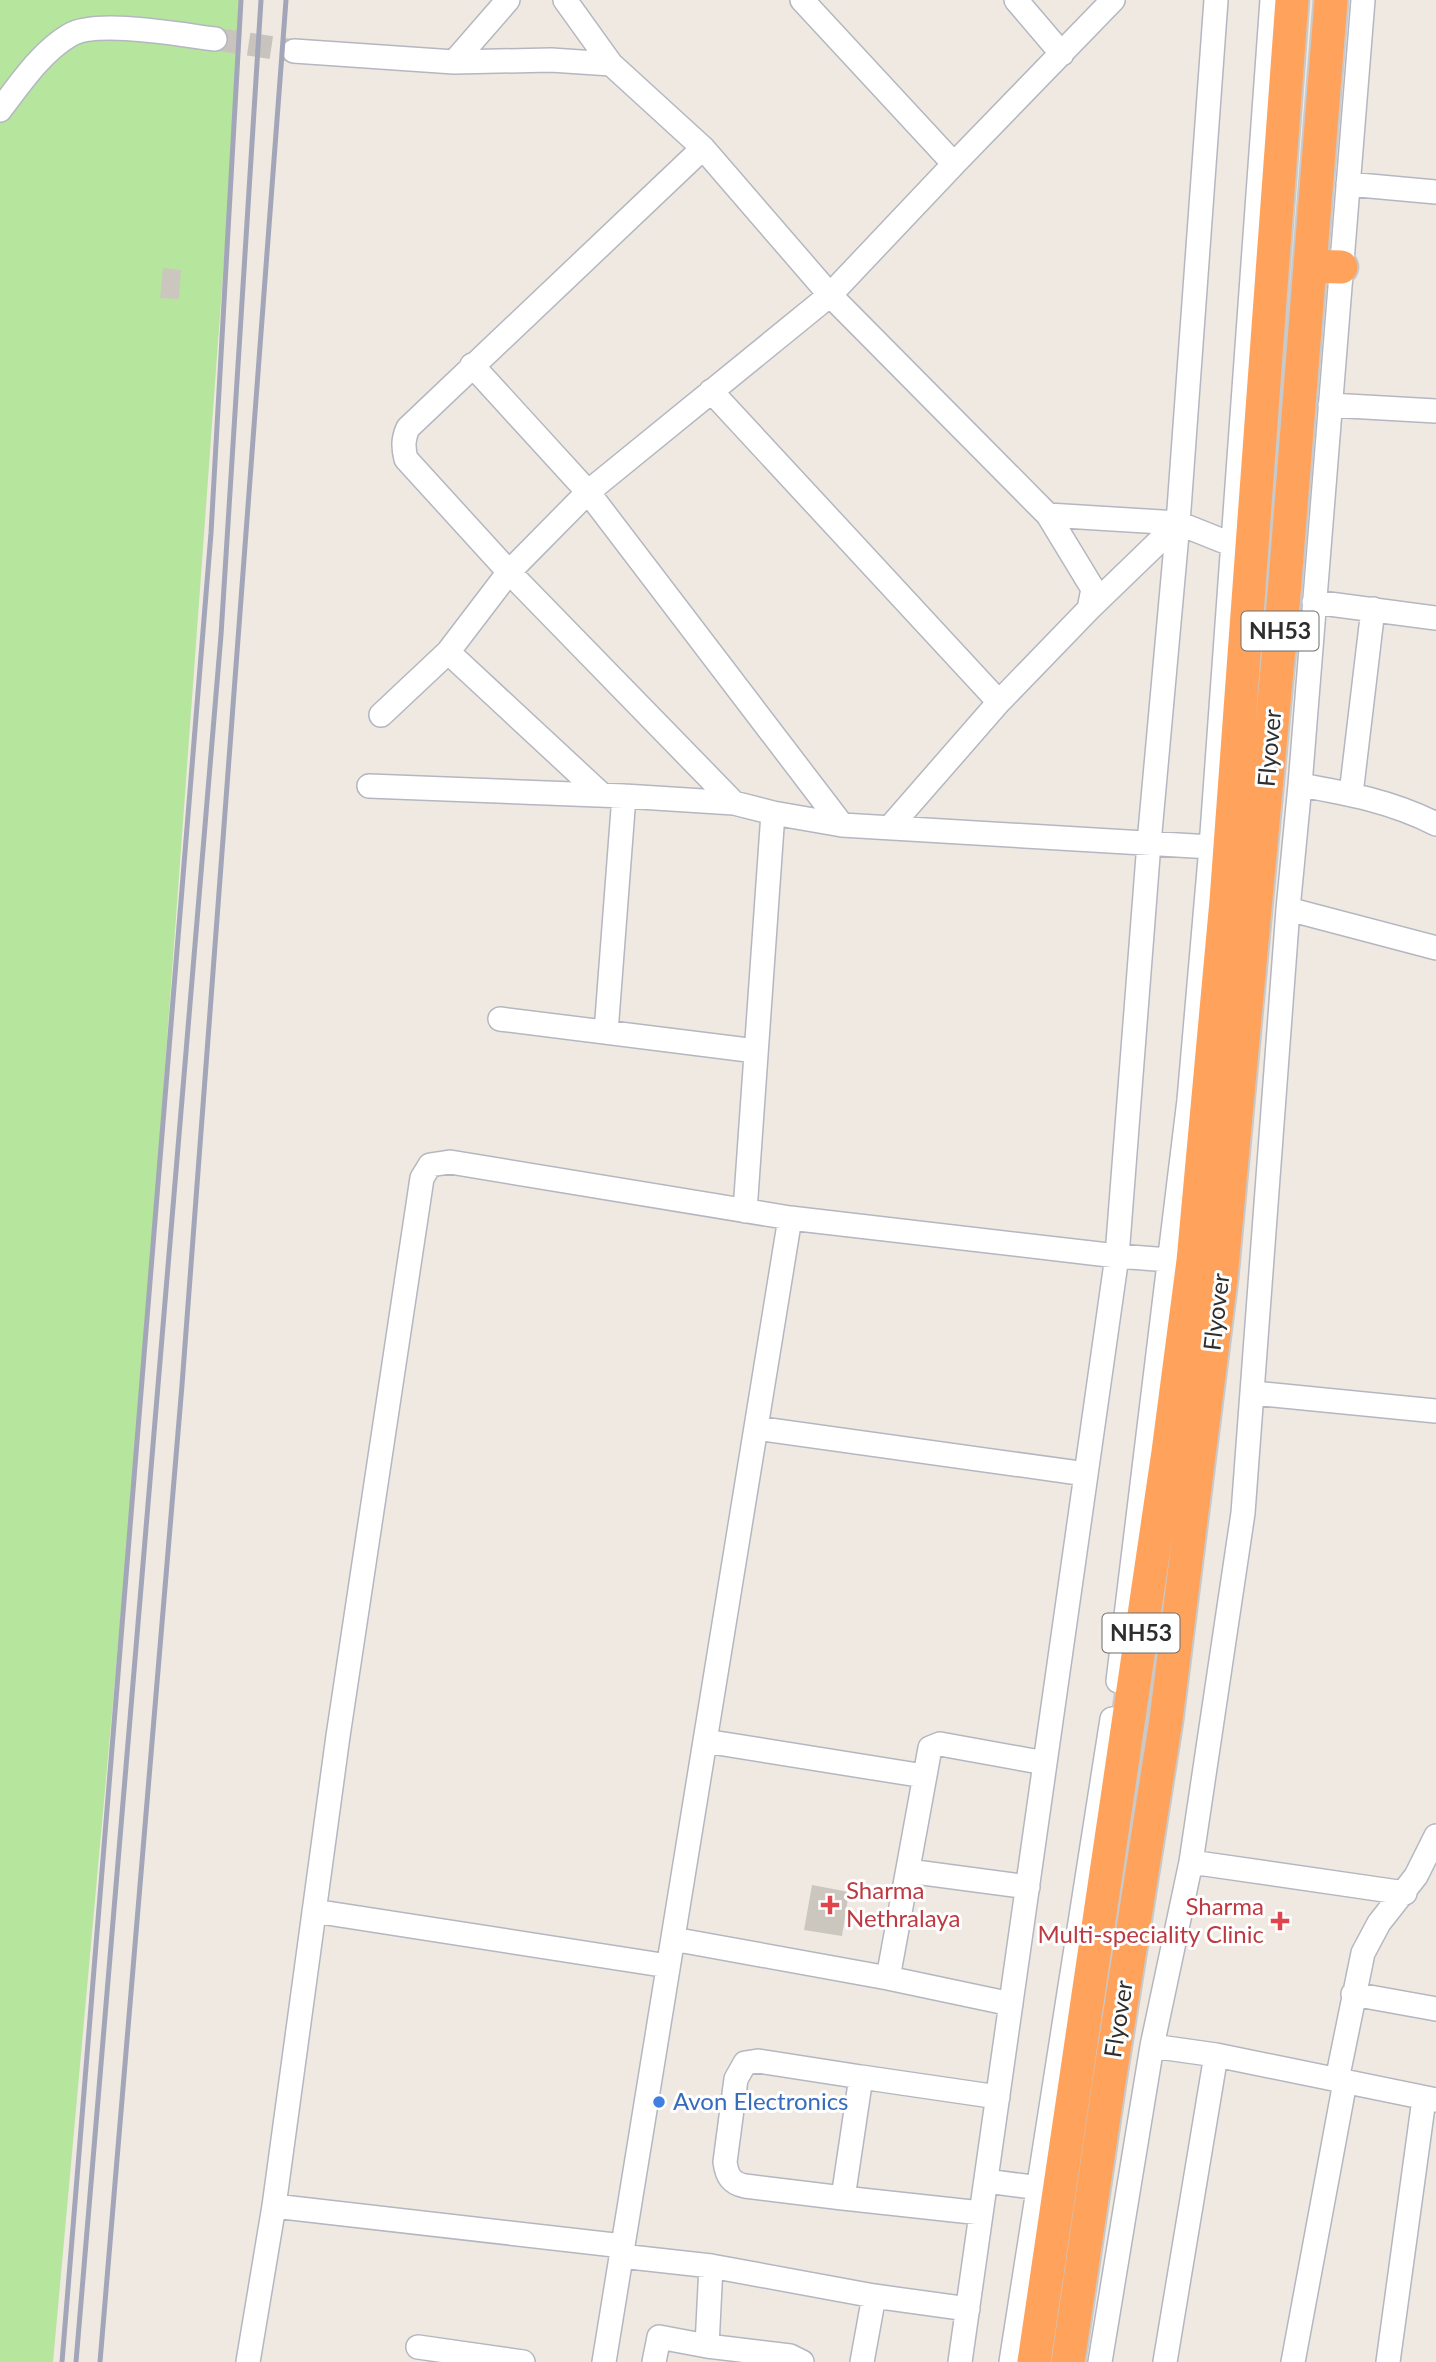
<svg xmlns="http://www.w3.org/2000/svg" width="1436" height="2362" viewBox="0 0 1436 2362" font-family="Lato,sans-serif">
  <rect width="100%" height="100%" fill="#efe9e1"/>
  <!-- green -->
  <path fill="#b6e59e" d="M 0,0 L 243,0 L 142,1383 L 53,2362 L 0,2362 Z"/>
  <!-- building -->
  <path fill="#cbc7bf" d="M 163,268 L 181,270 L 179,299 L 160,298 Z
    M 812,1885 L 849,1892 L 842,1936 L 804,1930 Z"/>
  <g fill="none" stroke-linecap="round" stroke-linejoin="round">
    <!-- minor-tunnel -->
    <path stroke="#c8c4bd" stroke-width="23" stroke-dasharray="23 11" stroke-linecap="butt" d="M 215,39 L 294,51"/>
    <!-- minor casing -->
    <g stroke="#b4b7c1" stroke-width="26">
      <path id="minor" d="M 565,0 L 611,64
        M 802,0 L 954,164 L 1113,0
        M 1016,0 L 1062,54
        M 294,51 L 454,62 L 551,60 L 611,64 L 703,148 L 830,295 L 1048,515 L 1178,523 L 1233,545
        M 454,62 L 508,0
        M 0,110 C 20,84 41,52 70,35 C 97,19 182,35 215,39
        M 703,148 L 408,428 C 403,439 403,447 406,459 L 509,572 L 734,803
        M 1348,184 L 1436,192
        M 472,365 L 588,492 L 842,825
        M 711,391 L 999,702
        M 1330,405 L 1436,411
        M 1048,515 L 1093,589 L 1089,609
        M 1314,602 L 1436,618
        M 448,652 L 602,795
        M 381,715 L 448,652 L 509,572 L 588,492 L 830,295 L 954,164
        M 1300,785 C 1347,793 1393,802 1436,824
        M 369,786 L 624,796 L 734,803 L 773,813 L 842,825 L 1211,847
        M 1351,794 L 1373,609
        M 890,827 L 999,702 L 1089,609 L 1178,523
        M 1288,909 L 1436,948
        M 500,1019 L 756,1051
        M 606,1032 L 624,796
        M 745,1211 L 773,813
        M 1253,1393 L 1436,1411
        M 756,1428 L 1086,1474
        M 1118,1681 L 1189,1100 L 1211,847 L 1272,0
        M 705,1741 L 924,1776
        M 1191,1862 L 1405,1893
        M 908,1871 L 1028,1887
        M 314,1911 L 668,1966
        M 673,1939 L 888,1978 L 930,1748 L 940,1744 L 1045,1763
        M 888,1978 L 1011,2004
        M 1353,1994 L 1436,2009
        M 1152,2046 L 1216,2055 L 1436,2100
        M 1337,2080 L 1363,1953 L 1379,1923 L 1416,1876 L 1436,1836
        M 986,2181 L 1039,2188
        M 843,2198 L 745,2186 C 731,2183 727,2176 725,2162 L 736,2079 L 745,2063 L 758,2061 L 861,2077
        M 274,2206 L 623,2246
        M 981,2213 L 843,2198 L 861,2077 L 998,2097
        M 621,2256 L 711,2266
        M 874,2296 L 968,2309
        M 707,2346 L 790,2356 L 802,2362
        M 418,2347 L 523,2362
        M 248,2362 L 274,2206 L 338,1736 L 419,1198 L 422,1178 L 430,1165 L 450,1162 L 790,1218 L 1117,1256 L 1169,1260
        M 604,2362 L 790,1218
        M 654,2362 L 659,2337 L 707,2346 L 711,2266 L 874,2296 L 862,2362
        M 960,2362 L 1117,1256 L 1149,843 L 1178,523 L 1216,0
        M 1011,2362 L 1112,1719
        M 1100,2362 L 1152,2046 L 1191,1862 L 1243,1513 L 1288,909 L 1300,785 L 1363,0
        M 1165,2362 L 1216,2055
        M 1293,2362 L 1345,2082
        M 1388,2362 L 1424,2099"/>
    </g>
    <!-- highway casing -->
    <g stroke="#c9c9c9" stroke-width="37">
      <path id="highway" d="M 1310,266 L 1341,267
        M 1034,2362 L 1168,1452 L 1193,1261 L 1226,901 L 1292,0
        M 1068,2362 L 1109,2082 L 1166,1720 L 1221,1278 L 1284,594 L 1331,0"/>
    </g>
    <!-- minor -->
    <use href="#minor" stroke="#fff" stroke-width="23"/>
    <!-- highway -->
    <use href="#highway" stroke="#ffa35c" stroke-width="33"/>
    <!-- rail -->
    <path stroke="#a3a6b8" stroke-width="5" d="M 62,2362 L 211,533 L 241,0
      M 76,2362 L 221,635 L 261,0
      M 100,2362 L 182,1385 L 286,0"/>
  </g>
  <!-- markers -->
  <g fill="#e0444e" stroke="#fff" stroke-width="2.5">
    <path d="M826.5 1894.5h7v7h7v7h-7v7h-7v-7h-7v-7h7z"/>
    <path d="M1276.5 1910.5h7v7h7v7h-7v7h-7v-7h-7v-7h7z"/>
  </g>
  <circle fill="#3f7fe0" stroke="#fff" stroke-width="2.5" cx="659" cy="2102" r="7"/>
  <g text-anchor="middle" stroke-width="6" stroke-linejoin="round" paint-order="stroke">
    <!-- shield labels -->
    <g fill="#fff" stroke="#6d6d6d" stroke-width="2">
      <rect x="1241.5" y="611.5" width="77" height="39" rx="5"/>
      <rect x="1102.5" y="1613.5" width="77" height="39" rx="5"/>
    </g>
    <g font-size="23" font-weight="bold" fill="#2e2e2e">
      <text x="1280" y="639">NH53</text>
      <text x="1141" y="1641">NH53</text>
    </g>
    <!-- street labels -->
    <g font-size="24" fill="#2e2e2e" stroke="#fff">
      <text transform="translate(1270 748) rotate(-85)" y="8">Flyover</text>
      <text transform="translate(1217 1312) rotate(-83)" y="8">Flyover</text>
      <text transform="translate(1119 2019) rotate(-81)" y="8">Flyover</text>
    </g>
    <!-- health labels -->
    <g font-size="24" fill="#be3a42" stroke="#fff" text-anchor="start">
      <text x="846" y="1899">Sharma<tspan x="846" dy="28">Nethralaya</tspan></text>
      <text x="1264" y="1915" text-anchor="end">Sharma<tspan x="1264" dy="28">Multi-speciality Clinic</tspan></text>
    </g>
    <!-- shop labels -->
    <g font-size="24" fill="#366cbe" stroke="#fff" text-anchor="start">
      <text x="673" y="2110">Avon Electronics</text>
    </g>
  </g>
</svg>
